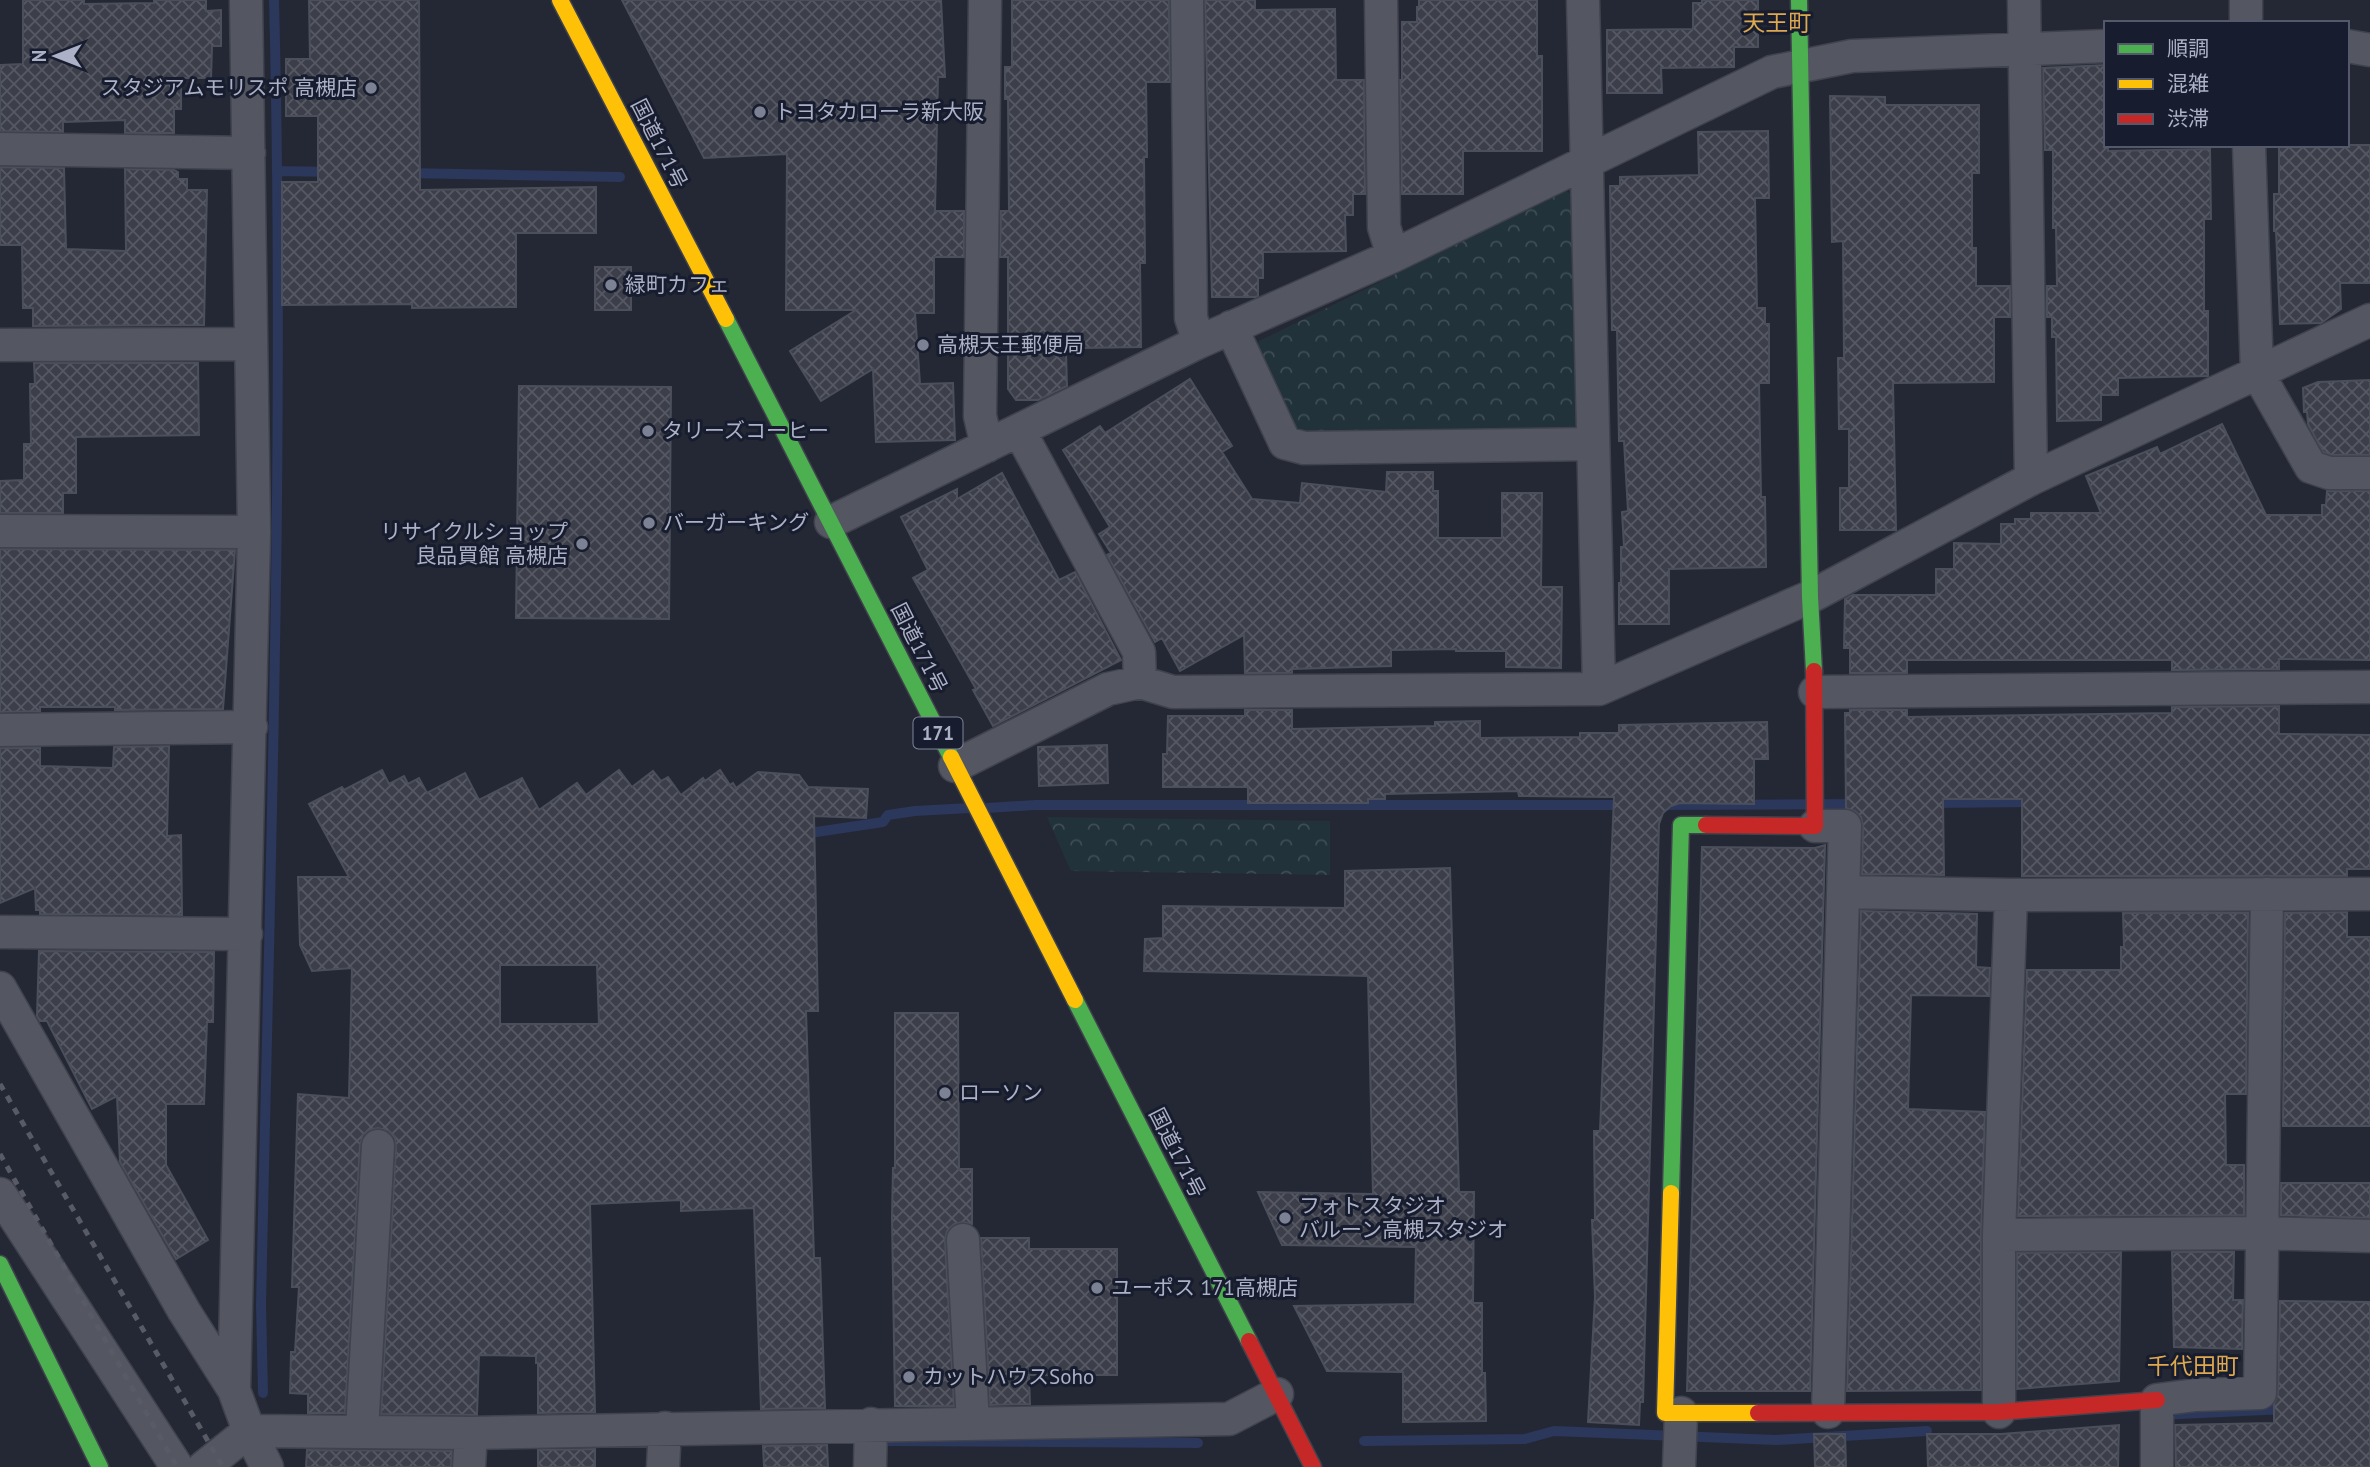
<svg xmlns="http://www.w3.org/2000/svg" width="2370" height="1467" viewBox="0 0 2370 1467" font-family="'PT Sans','Noto Sans JP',sans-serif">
  <defs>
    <pattern id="park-crowns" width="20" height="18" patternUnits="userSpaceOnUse" patternTransform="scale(1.75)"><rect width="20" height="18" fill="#21323a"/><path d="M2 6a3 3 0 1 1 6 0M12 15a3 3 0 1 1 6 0" fill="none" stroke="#3f4d55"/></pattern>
    <pattern id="building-cross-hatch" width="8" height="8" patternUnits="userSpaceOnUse" patternTransform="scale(1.75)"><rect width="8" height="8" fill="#3c3f4a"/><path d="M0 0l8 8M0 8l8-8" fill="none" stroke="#565863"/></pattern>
  </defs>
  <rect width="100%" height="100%" fill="#242834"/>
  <!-- park -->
  <path fill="url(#park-crowns)" d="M 1566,191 L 1578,198 L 1581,420 L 1569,432 L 1303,434 L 1292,425 L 1254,356 L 1259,341 Z
    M 1047,817 L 1330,821 L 1330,875 L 1071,871 Z"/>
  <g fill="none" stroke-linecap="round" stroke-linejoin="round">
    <!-- stream -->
    <path stroke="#2b375b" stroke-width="10" d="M 278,171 L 331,172
      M 407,173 L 620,177
      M 1931,803 L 2034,802
      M 1658,805 L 1859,804
      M 987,808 L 1035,805 L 1625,805
      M 803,834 L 883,822 L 888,815 L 915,811 L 970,808
      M 263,1393 L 261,1306 C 270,871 285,435 274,0
      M 2159,1415 L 2286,1409
      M 885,1441 L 1198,1443
      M 1364,1441 L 1525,1439 L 1554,1431 L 1776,1440 L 1927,1431"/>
  </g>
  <!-- building -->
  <path fill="url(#building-cross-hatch)" stroke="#4b4f5c" stroke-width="2" fill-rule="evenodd" d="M 23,0 L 84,0 L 84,4 L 154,3 L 154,0 L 206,0 L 206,11 L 221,10 L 221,46 L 212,46 L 211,78 L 181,78 L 181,109 L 174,109 L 174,133 L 125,133 L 125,120 L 63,122 L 63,132 L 0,131 L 0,65 L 23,64 Z
    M 309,0 L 419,0 L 420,190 L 596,187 L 596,233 L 516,233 L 516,307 L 412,308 L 412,304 L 282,305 L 282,182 L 318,182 L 318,116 L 286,116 L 286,59 L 310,59 Z
    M 622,0 L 941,0 L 945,77 L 938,77 L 935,211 L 964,211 L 964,257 L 934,257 L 934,313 L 915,313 L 920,384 L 953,383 L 955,440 L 876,442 L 873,369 L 821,401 L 790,351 L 856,310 L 786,310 L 787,154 L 704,158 Z
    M 1012,0 L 1169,0 L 1170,82 L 1146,82 L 1147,157 L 1144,157 L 1145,263 L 1140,263 L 1141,347 L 1082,348 L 1082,352 L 1066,353 L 1067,386 L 1038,400 L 1016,400 L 1008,389 L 1008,257 L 1000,257 L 1001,211 L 1009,211 L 1008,99 L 1005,99 L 1005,67 L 1012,67 Z
    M 1205,0 L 1255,0 L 1255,10 L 1335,9 L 1336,80 L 1364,80 L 1365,194 L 1353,194 L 1353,215 L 1345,215 L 1346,251 L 1263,252 L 1263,278 L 1258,278 L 1258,296 L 1256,297 L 1212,297 Z
    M 1419,0 L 1537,0 L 1537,56 L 1542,56 L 1542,151 L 1463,151 L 1463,194 L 1402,194 L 1400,80 L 1402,80 L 1402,22 L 1417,22 L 1417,7 L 1419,7 Z
    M 1702,0 L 1758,0 L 1758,47 L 1734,47 L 1734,67 L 1661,68 L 1662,93 L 1607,93 L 1607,30 L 1693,29 L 1693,3 L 1702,3 Z
    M 2106,65 L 2106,145 L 2108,145 L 2108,151 L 2210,149 L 2211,219 L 2204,219 L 2204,311 L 2208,311 L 2208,376 L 2118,378 L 2118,395 L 2101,395 L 2101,420 L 2057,421 L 2056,337 L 2052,337 L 2052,317 L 2047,317 L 2047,286 L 2057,286 L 2056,228 L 2053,228 L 2053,150 L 2045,150 L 2043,68 Z
    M 1830,96 L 1885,97 L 1885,105 L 1979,105 L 1979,173 L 1972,173 L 1972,248 L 1976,248 L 1976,286 L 2010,286 L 2010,317 L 1994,317 L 1994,382 L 1893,383 L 1896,530 L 1840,530 L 1840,488 L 1849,488 L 1849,429 L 1839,429 L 1838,358 L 1844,358 L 1843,241 L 1832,242 Z
    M 1768,131 L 1769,198 L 1755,198 L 1757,308 L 1765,308 L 1765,324 L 1769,324 L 1769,383 L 1759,383 L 1761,497 L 1765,497 L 1766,567 L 1669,569 L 1669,624 L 1619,624 L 1619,583 L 1621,583 L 1621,547 L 1624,547 L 1622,512 L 1628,511 L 1624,441 L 1619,441 L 1617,330 L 1612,330 L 1610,186 L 1620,186 L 1620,177 L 1699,175 L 1698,132 Z
    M 2279,145 L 2370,145 L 2370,283 L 2340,283 L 2341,309 L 2321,323 L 2280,324 L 2276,231 L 2274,231 L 2274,194 L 2279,194 Z
    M 0,167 L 64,168 L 66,249 L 126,251 L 125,169 L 174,170 L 178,172 L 178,179 L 187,179 L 187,190 L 207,190 L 204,325 L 33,326 L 33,308 L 23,308 L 22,245 L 0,245 Z
    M 595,267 L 631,267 L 631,310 L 595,310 Z
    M 34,363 L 198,363 L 199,435 L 76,437 L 76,493 L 63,493 L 63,513 L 0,513 L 0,481 L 24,480 L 24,444 L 31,444 L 30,384 L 35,384 Z
    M 1190,379 L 1232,446 L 1222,452 L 1252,499 L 1300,503 L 1302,483 L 1386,492 L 1387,472 L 1433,472 L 1433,491 L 1438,491 L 1438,538 L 1502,538 L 1502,493 L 1542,493 L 1541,587 L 1562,587 L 1561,668 L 1506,667 L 1506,651 L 1456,651 L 1456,649 L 1391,650 L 1391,666 L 1292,669 L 1292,673 L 1245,673 L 1244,635 L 1180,671 L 1162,638 L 1155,642 L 1107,555 L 1111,553 L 1099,534 L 1110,527 L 1063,450 L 1100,426 L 1105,433 Z
    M 2370,380 L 2370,455 L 2332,455 L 2323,452 L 2308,424 L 2307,412 L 2304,412 L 2303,388 L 2318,382 Z
    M 519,386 L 671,387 L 669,619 L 516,618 Z
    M 2222,424 L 2266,515 L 2322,515 L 2322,505 L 2326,505 L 2327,491 L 2370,491 L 2370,660 L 2279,659 L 2279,669 L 2172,670 L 2172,660 L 1907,660 L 1907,673 L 1850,673 L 1850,648 L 1844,648 L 1845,599 L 1852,595 L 1936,595 L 1936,569 L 1954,569 L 1954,543 L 2001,544 L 2001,524 L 2015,524 L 2015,519 L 2031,519 L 2031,513 L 2101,513 L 2086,476 L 2157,447 L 2160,454 Z
    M 1002,473 L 1059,580 L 1075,572 L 1121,660 L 993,726 L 973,690 L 976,689 L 913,578 L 928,570 L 901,517 L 957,489 L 957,499 Z
    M 0,549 L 235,550 L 223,709 L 115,710 L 115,707 L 40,707 L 40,711 L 0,712 Z
    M 2279,706 L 2279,734 L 2370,735 L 2370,869 L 2347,869 L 2347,876 L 2022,876 L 2022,799 L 1943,799 L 1944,875 L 1862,874 L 1863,826 L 1861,817 L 1855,811 L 1846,808 L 1845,713 L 1850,713 L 1850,710 L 1907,710 L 1907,717 L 2172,713 L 2172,707 Z
    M 1245,710 L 1292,710 L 1292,729 L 1435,726 L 1435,722 L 1480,721 L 1480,738 L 1580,737 L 1580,733 L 1619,733 L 1619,725 L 1767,722 L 1768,759 L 1754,759 L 1754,804 L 1680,803 L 1671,806 L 1663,813 L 1659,824 L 1643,1402 L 1640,1402 L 1639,1425 L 1588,1422 L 1595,1297 L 1592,1220 L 1595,1220 L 1594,1131 L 1600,1131 L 1614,797 L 1519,796 L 1518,791 L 1385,794 L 1385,799 L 1368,799 L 1368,803 L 1248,803 L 1248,787 L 1163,787 L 1163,754 L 1167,754 L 1168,716 L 1245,716 Z
    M 1107,745 L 1108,783 L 1039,786 L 1038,747 Z
    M 169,746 L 167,836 L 181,835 L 182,915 L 40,914 L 40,910 L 36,910 L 35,888 L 0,903 L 0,748 L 40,748 L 40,766 L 113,768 L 114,747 Z
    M 382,770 L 389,784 L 404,776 L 408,784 L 419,778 L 427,793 L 465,773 L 479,800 L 522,778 L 539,810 L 577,783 L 586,795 L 619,770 L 632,787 L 653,771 L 661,781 L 668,777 L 681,795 L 703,778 L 705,781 L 720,770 L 730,785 L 733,783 L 736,788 L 758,772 L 799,775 L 808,787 L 868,789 L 866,818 L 814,816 L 818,1011 L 806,1011 L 814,1258 L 820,1258 L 825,1408 L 761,1409 L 754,1208 L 681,1211 L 681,1200 L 590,1204 L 595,1412 L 538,1413 L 538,1363 L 536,1363 L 536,1356 L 479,1355 L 477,1415 L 381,1414 L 396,1147 L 395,1138 L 389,1131 L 378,1128 L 369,1130 L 363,1135 L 360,1145 L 345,1413 L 308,1413 L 308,1394 L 290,1393 L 291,1352 L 295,1352 L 299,1287 L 292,1287 L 298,1094 L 349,1098 L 352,968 L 312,971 L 300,945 L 298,877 L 349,877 L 309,804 L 342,787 L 344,790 ZM 500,965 L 597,965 L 599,1024 L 500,1024 Z
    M 1825,845 L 1810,1391 L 1687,1391 L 1702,847 L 1815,848 Z
    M 1450,868 L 1459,1192 L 1474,1192 L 1473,1303 L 1482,1303 L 1482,1373 L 1485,1373 L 1486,1421 L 1403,1422 L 1403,1372 L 1327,1371 L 1294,1306 L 1415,1304 L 1416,1247 L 1282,1245 L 1258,1192 L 1373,1194 L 1368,976 L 1144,971 L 1145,939 L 1163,938 L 1163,906 L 1345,908 L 1345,871 Z
    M 1861,911 L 1977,914 L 1976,967 L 1990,968 L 1989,996 L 1911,995 L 1908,1109 L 1985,1112 L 1981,1234 L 1981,1390 L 1847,1391 Z
    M 2347,912 L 2347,937 L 2370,937 L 2370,1126 L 2283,1126 L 2285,913 Z
    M 2123,913 L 2248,913 L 2246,1094 L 2225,1094 L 2226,1165 L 2244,1165 L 2244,1215 L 2018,1216 L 2027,970 L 2121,970 L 2121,947 L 2124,947 Z
    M 39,951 L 214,952 L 213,1022 L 207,1022 L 204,1104 L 166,1104 L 166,1165 L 208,1240 L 176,1259 L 120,1162 L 117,1096 L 92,1109 L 47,1021 L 40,1021 L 37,1016 Z
    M 895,1013 L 958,1013 L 959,1169 L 972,1169 L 972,1224 L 963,1222 L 954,1224 L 947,1231 L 945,1240 L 954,1406 L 895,1406 L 892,1218 L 893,1168 L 895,1168 Z
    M 2281,1183 L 2370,1183 L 2370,1218 L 2281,1215 Z
    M 981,1238 L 1029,1238 L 1029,1249 L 1117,1249 L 1117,1375 L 1029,1375 L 1030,1404 L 990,1405 Z
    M 2121,1252 L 2119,1381 L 2017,1389 L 2017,1253 Z
    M 2172,1252 L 2234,1252 L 2233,1300 L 2243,1300 L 2242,1349 L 2174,1347 Z
    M 2280,1301 L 2370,1302 L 2370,1467 L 2176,1467 L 2175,1425 L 2274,1423 L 2274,1404 L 2278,1393 Z
    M 2119,1425 L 2118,1467 L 1928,1467 L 1927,1434 L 2001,1434 Z
    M 1814,1434 L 1845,1434 L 1846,1467 L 1815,1467 Z
    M 827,1445 L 828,1467 L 764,1467 L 763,1446 Z
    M 595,1449 L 595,1467 L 538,1467 L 538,1450 Z
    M 307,1450 L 452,1451 L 451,1467 L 306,1467 Z"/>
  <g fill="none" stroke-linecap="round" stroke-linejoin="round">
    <!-- street casing -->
    <g stroke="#40434d" stroke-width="35">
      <path id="street" d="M 985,0 L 980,416 L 987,446
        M 1187,0 L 1191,318 L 1199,342
        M 1381,0 L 1384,227 L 1393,256
        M 2024,0 L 2031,479
        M 2246,0 L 2246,23
        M 2347,46 L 2370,50
        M 2249,145 L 2257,372 L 2311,467 L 2329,473 L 2370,473
        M 0,149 L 249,153
        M 1231,327 L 1285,443 L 1304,448 L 1592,444
        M 0,345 L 251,344
        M 1019,430 L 1139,652 L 1140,682
        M 831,522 L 1199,342 L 1393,256 L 1772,72 L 1852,56 L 2106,46
        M 0,531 L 254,532
        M 1599,689 L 1810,597 L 2031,479 L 2370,320
        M 1815,692 L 2370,687
        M 0,730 L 251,727
        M 955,766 L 1108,689 L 1140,682 L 1173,692 L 1599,689 L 1583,0
        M 1815,826 L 1845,826 L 1828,1412
        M 1844,892 L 2011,895 L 1999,1235 L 1999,1412
        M 2011,895 L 2370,894
        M 0,932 L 246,934
        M 0,988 L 184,1311 L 234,1390 L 249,1431 L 267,1467
        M 0,1194 L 177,1467
        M 1999,1235 L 2261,1233 L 2370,1236
        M 963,1240 L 973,1423
        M 234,1390 L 254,532 L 246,0
        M 362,1431 L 378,1146
        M 471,1433 L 1229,1419 L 1277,1394
        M 204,1467 L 249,1431 L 471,1433 L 469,1467
        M 663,1467 L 665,1428
        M 870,1467 L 871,1424
        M 1679,1467 L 1681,1413
        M 2157,1467 L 2157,1400 L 2196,1395 L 2260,1393 L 2267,894"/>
    </g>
    <!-- fast casing -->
    <g stroke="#40434d" stroke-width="19">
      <path id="fast" d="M 1799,0 L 1810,597 L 1814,671
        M 726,319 L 951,757
        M 1075,1000 L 1249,1341
        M 1671,1193 L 1681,825 L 1706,825
        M 0,1264 L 100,1467"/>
    </g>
    <!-- slow casing -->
    <g stroke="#40434d" stroke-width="19">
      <path id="slow" d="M 560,0 L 726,319
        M 951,757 L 1075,1000
        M 1671,1193 L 1665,1413 L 1758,1413"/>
    </g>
    <!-- jam casing -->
    <g stroke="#40434d" stroke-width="19">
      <path id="jam" d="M 1706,825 L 1815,826 L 1814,671
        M 1249,1341 L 1313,1467
        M 1758,1413 L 1999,1412 L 2157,1400"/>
    </g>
    <!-- street -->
    <use href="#street" stroke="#545762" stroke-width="32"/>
    <!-- fast -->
    <use href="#fast" stroke="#4caf50" stroke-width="16"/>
    <!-- slow -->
    <use href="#slow" stroke="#ffc107" stroke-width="16"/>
    <!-- jam -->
    <use href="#jam" stroke="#c62828" stroke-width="16"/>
    <!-- rail -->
    <path stroke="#585b65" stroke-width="5" stroke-dasharray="7 7" stroke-linecap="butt" d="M 0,1084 L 223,1467
      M 0,1154 L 177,1467"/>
  </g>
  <!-- markers -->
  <g fill="#7c8194" stroke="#171d2e" stroke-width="2.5">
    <circle cx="371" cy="88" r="7"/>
    <circle cx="760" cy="112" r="7"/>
    <circle cx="611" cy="285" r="7"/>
    <circle cx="923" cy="345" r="7"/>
    <circle cx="648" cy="431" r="7"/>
    <circle cx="649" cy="523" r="7"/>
    <circle cx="582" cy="544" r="7"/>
    <circle cx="945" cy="1093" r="7"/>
    <circle cx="1285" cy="1218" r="7"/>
    <circle cx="1097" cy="1288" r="7"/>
    <circle cx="909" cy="1377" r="7"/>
  </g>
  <g text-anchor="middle" stroke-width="6" stroke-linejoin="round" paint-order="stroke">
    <!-- shield labels -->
    <rect fill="#171d2e" stroke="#7f8599" stroke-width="2" x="913.5" y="717.5" width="49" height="31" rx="5"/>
    <g font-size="19" font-weight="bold" fill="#acb1c7">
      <text x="938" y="740">171</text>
    </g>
    <!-- poi labels -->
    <g font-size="21" fill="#acb1c7" stroke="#171d2e" text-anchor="start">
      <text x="357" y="95" text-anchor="end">スタジアムモリスポ 高槻店</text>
      <text x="774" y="119">トヨタカローラ新大阪</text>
      <text x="625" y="292">緑町カフェ</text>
      <text x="937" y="352">高槻天王郵便局</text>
      <text x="662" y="438">タリーズコーヒー</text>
      <text x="663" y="530">バーガーキング</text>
      <text x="568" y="539" text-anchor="end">リサイクルショップ<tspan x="568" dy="24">良品買館 高槻店</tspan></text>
      <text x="959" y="1100">ローソン</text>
      <text x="1299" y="1213">フォトスタジオ<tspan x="1299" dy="24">バルーン高槻スタジオ</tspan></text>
      <text x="1111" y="1295">ユーポス 171高槻店</text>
      <text x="923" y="1384">カットハウスSoho</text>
    </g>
    <!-- street labels -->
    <g font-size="21" fill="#acb1c7" stroke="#171d2e">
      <text transform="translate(659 144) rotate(63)" y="7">国道171号</text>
      <text transform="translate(919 648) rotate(63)" y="7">国道171号</text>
      <text transform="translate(1177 1153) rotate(63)" y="7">国道171号</text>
    </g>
    <!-- neighbourhood labels -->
    <g font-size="23" fill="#dea850" stroke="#171d2e">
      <text x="1777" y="31">天王町</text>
      <text x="2193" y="1374">千代田町</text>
    </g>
  </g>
  <!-- legend -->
  <rect x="2104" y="21" width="245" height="126" fill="#171d2e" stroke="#53586b" stroke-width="2"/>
  <rect x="2118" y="44" width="35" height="10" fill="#4caf50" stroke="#53586b" stroke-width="2"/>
  <text x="2167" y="56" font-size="21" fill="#acb1c7">順調</text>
  <rect x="2118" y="79" width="35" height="10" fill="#ffc107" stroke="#53586b" stroke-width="2"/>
  <text x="2167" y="91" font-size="21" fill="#acb1c7">混雑</text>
  <rect x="2118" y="114" width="35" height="10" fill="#c62828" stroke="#53586b" stroke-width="2"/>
  <text x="2167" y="126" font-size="21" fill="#acb1c7">渋滞</text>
  <!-- north arrow -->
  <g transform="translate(56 56) rotate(270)" stroke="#171d2e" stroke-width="5" paint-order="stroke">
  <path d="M0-5L12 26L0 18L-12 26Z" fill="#acb1c7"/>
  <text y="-10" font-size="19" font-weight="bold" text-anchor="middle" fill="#acb1c7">N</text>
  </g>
</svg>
